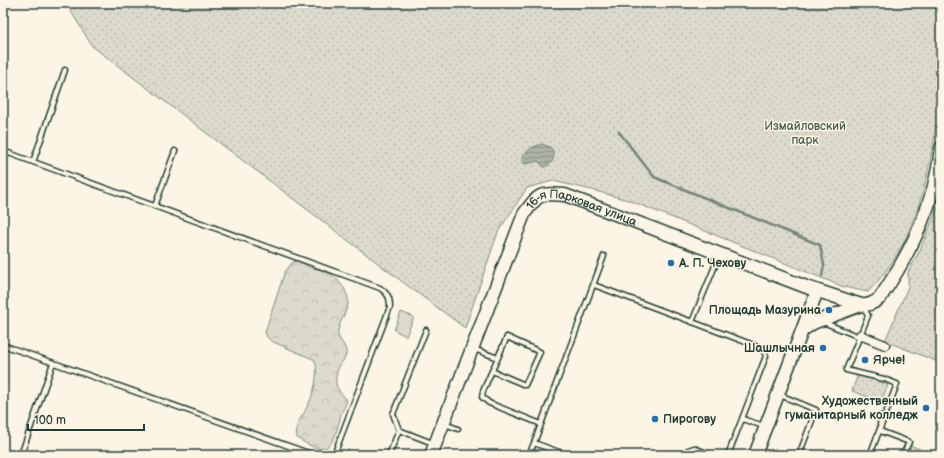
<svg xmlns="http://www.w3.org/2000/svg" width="944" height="458" viewBox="0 0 944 458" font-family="'Balsamiq Sans',sans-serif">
  <defs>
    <pattern id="forest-crowns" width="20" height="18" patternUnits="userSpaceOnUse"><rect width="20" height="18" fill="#dcdacc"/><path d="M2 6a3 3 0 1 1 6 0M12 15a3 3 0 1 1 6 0" fill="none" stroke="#bcbcb0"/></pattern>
    <pattern id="park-dots" width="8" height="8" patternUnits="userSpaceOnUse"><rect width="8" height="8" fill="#dcdacc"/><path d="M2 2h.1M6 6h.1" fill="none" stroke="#bcbcb0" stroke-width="1.8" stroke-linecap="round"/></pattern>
    <pattern id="water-rules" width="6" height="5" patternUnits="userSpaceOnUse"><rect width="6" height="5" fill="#aeb3a7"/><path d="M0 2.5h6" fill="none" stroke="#8d9389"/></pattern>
  </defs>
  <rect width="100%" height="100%" fill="#fcf5e5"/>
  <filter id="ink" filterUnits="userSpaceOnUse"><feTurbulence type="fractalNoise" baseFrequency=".025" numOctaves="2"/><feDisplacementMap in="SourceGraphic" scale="8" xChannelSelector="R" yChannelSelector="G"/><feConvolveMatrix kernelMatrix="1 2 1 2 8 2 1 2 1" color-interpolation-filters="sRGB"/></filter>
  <g filter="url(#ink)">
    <!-- grass -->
    <path fill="#dcdacc" stroke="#7e8c80" d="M 401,312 L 414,317 L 406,336 L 394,330 Z"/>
    <!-- forest -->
    <path fill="url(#forest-crowns)" stroke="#7e8c80" d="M 298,261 C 302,263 306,265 309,267 C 315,269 321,269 327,272 C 337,277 350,292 348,304 C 346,313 340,321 338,330 C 336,340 348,345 346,355 C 345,359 342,362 340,365 C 336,372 334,383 338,389 C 340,394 345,396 347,401 C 345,407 341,412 340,418 C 333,448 327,458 297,438 C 295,421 299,423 306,409 C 314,394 319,376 315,360 L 271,341 L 267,337 L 265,332 L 285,271 L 293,262 Z
      M 909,445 L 933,454 L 905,455 Z"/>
    <!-- park -->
    <path fill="url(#park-dots)" stroke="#7e8c80" d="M 66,3 L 941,3 C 941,29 942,56 941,83 C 941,97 938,111 936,125 C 928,185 912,248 868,292 L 844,287 L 631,201 L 592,190 L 553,181 L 527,188 L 498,232 L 465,328 L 404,283 L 92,46 Z
      M 941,199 L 941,363 L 885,341 L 908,287 L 908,272 L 920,250 Z
      M 858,374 L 888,385 L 881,402 L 852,391 Z"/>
    <!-- water -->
    <path fill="url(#water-rules)" stroke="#758479" d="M 541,144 C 545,145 551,146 553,151 C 556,158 551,165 544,167 L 538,161 L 526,164 L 522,162 L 522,157 L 531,148 Z"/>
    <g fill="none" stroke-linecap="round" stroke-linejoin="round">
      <!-- stream -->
      <path stroke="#758479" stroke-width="2.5" d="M 619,132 L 654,177 L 820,245 L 824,265 L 822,276"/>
      <!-- lane casing -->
      <g stroke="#1f3d34" stroke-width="7">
        <path id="lane" d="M 3,151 L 380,288 C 388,294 390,297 390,307 L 334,455
          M 33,162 L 65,70
          M 155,206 L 175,151
          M 594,285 L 751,344 L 761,349 L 764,351 L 766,356 L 742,419
          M 863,306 L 868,316 L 846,370 L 884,379 L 897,384 L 870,455
          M 692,322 L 719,256
          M 823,322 L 857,336 L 860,335
          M 3,345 L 314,455
          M 474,349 L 498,358
          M 492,371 L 525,385 L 540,352 L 507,337 L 483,391 L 482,397 L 489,403 L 541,424
          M 780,395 L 816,410 L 799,455
          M 445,424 L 458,429
          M 880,425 L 881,416
          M 399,430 L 393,414 L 426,330
          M 880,431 L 909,442 L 903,455
          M 534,443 L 604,256
          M 21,455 L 53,363
          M 389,455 L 399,430 L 435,444
          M 529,455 L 534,443 L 567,455
          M 686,455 L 688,450 L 694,448 L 712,455
          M 726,455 L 729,452 L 742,419 L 764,426"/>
      </g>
      <!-- street casing -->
      <g stroke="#1f3d34" stroke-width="11">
        <path id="street" d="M 860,335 L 885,345"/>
      </g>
      <!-- secondary casing -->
      <g stroke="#1f3d34" stroke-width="15">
        <g id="secondary">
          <path d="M 804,329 L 813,323 L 861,305"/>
          <path id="s1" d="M 431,455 L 524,214 C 539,193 540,193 565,195 L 809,288 L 861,305 C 868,306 874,303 880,298 C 911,252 935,204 941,148"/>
          <path d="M 755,455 L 817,291"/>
        </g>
      </g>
      <!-- lane -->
      <use href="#lane" stroke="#fcf5e5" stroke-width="4"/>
      <!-- street -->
      <use href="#street" stroke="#fcf5e5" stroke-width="8"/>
      <!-- secondary -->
      <use href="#secondary" stroke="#fcf5e5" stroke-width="12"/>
    </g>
  </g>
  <!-- markers -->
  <g fill="#1f6fb2" stroke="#fcf5e5" stroke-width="1.5">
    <circle cx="671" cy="263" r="4"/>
    <circle cx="829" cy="310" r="4"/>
    <circle cx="823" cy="348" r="4"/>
    <circle cx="865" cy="360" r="4"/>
    <circle cx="926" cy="408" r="4"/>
    <circle cx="655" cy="419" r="4"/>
  </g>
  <g text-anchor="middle" stroke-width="3" stroke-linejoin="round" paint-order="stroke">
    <!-- park labels -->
    <g font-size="12" fill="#455c52" stroke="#fcf5e5">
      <text x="805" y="130">Измайловский<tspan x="805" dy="14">парк</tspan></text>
    </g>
    <!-- street labels -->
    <g font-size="12" fill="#1f3d34" stroke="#fcf5e5">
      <text dy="4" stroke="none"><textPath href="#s1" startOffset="325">16-я Парковая улица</textPath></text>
    </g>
    <!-- poi labels -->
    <g font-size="12" font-weight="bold" fill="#1f3d34" stroke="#fcf5e5" text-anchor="start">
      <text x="679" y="267">А. П. Чехову</text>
      <text x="821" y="314" text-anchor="end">Площадь Мазурина</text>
      <text x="815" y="352" text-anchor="end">Шашлычная</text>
      <text x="873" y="364">Ярче!</text>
      <text x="918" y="405" text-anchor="end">Художественный<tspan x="918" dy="14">гуманитарный колледж</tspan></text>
      <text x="663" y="423">Пирогову</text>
    </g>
  </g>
  <!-- margin -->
  <rect width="944" height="458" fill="none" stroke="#fcf5e5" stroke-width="16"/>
  <rect x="8" y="8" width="928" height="442" fill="none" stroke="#1f3d34" stroke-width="1.5" filter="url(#ink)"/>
  <!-- scale -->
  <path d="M28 424v6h116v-6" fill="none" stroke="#1f3d34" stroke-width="2"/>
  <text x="34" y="424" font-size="12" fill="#1f3d34" stroke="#fcf5e5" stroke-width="3" paint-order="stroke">100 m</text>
</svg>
